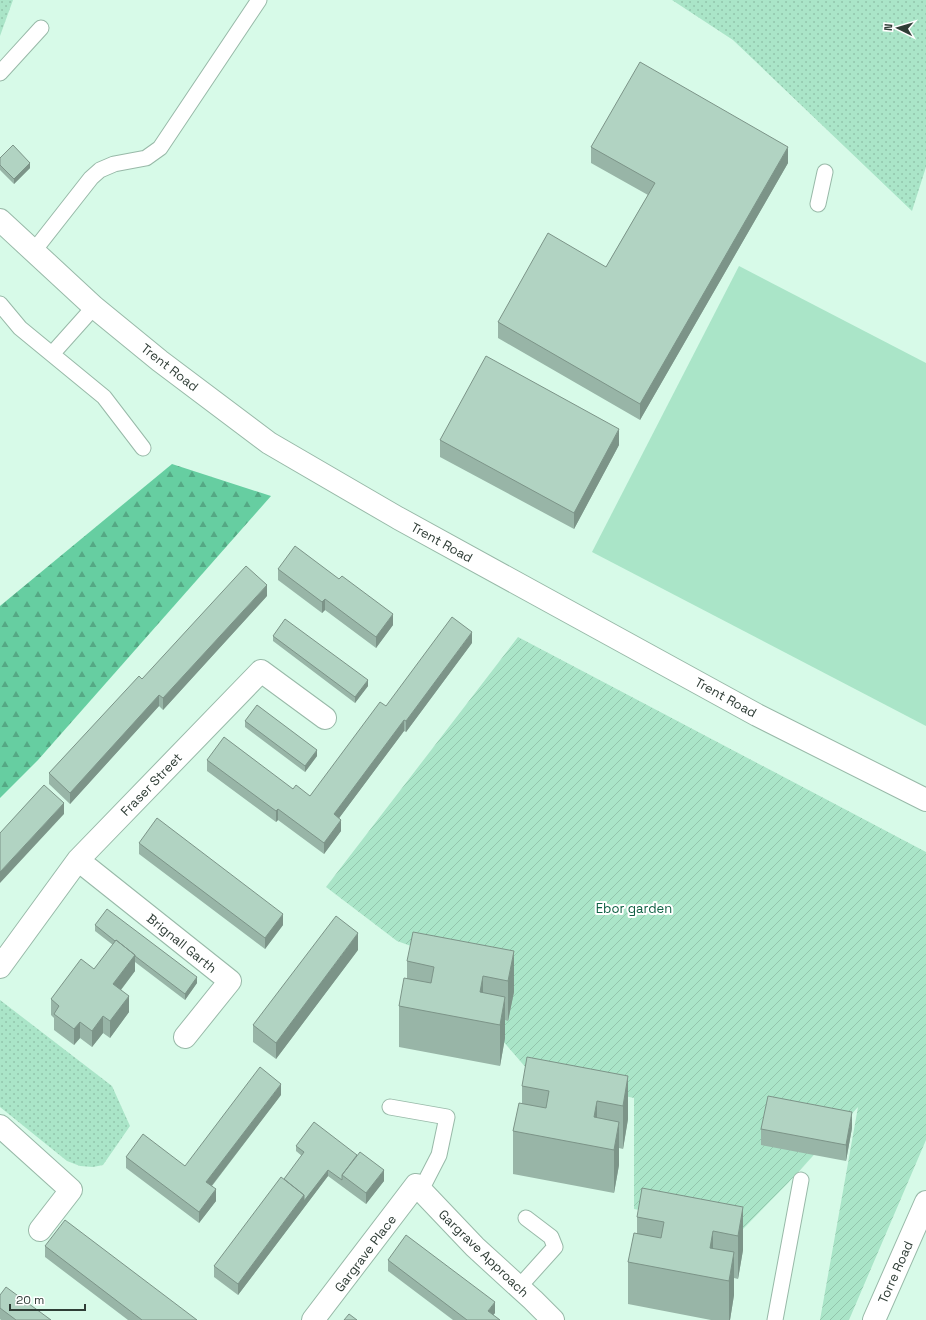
<svg xmlns="http://www.w3.org/2000/svg" width="926" height="1320" viewBox="0 0 926 1320" font-family="'Space Grotesk',sans-serif">
  <defs>
    <pattern id="grass-dots" width="8" height="8" patternUnits="userSpaceOnUse"><rect width="8" height="8" fill="#aae5c8"/><path d="M2 2h.1M6 6h.1" fill="none" stroke="#93c5ac" stroke-width="1.8" stroke-linecap="round"/></pattern>
    <pattern id="forest-firs" width="22" height="20" patternUnits="userSpaceOnUse"><rect width="22" height="20" fill="#66cea1"/><path d="M5 1l3.5 6h-7zM16 11l3.5 6h-7z" fill="#54a884"/></pattern>
    <pattern id="garden-furrows" width="10" height="10" patternUnits="userSpaceOnUse"><rect width="10" height="10" fill="#aae5c8"/><path d="M-1 1l2-2M0 10L10 0M9 11l2-2" fill="none" stroke="#93c5ac"/></pattern>
  </defs>
  <rect width="100%" height="100%" fill="#d7fae8"/>
  <!-- grass -->
  <path fill="url(#grass-dots)" d="M 0,0 L 13,0 L 0,36 Z
    M 672,0 L 926,0 L 926,167 L 912,211 L 733,40 Z
    M 0,1000 L 112,1086 L 130,1126 L 103,1165 L 93,1167 L 80,1166 L 67,1161 L 0,1107 Z"/>
  <!-- forest -->
  <path fill="url(#forest-firs)" d="M 172,464 L 271,496 L 38,760 L 0,798 L 0,606 Z"/>
  <!-- garden -->
  <path fill="url(#garden-furrows)" d="M 518,637 L 926,852 L 926,1140 L 849,1320 L 820,1320 L 858,1107 L 788,1183 L 743,1229 L 634,1209 L 634,1098 L 534,1077 L 425,951 L 397,941 L 326,887 Z"/>
  <!-- pitch -->
  <path fill="#aae5c8" d="M 739,266 L 926,363 L 926,726 L 592,552 Z"/>
  <g fill="none" stroke-linecap="round" stroke-linejoin="round">
    <!-- lane casing -->
    <g stroke="#98b9a8" stroke-width="17">
      <path id="lane" d="M 0,73 L 41,28
        M 818,204 L 825,172
        M 33,252 L 91,178 L 100,170 L 114,164 L 146,158 L 160,148 L 259,0
        M 0,304 L 20,328 L 104,397 L 143,448
        M 52,354 L 94,307
        M 390,1107 L 447,1117 L 439,1155 L 421,1190
        M 519,1287 L 555,1247 L 551,1237 L 526,1218
        M 775,1320 L 801,1180"/>
    </g>
    <!-- street casing -->
    <g stroke="#98b9a8" stroke-width="24">
      <path id="street" d="M 0,220 L 94,307 L 160,361 L 269,443 L 398,518 L 757,715 L 926,800
        M 78,860 L 230,981 L 185,1037
        M 0,967 L 78,860 L 261,671 L 325,718
        M 0,1126 L 71,1190 L 40,1230
        M 313,1320 L 416,1185 L 475,1247 L 533,1300 L 553,1320"/>
    </g>
    <!-- secondary casing -->
    <g stroke="#98b9a8" stroke-width="24">
      <path id="secondary" d="M 874,1320 L 926,1202"/>
    </g>
    <!-- lane -->
    <use href="#lane" stroke="#fff" stroke-width="15"/>
    <!-- street -->
    <use href="#street" stroke="#fff" stroke-width="22"/>
    <!-- secondary -->
    <use href="#secondary" stroke="#fff" stroke-width="22"/>
  </g>
  <!-- wall -->
  <path fill="#98b5a7" d="M 591,147 L 788,163 L 640,420 L 498,338 L 498,322 L 606,267 L 648,195 L 591,163 Z
    M 0,158 L 30,168 L 14,184 L 0,170 Z
    M 440,440 L 619,445 L 574,529 L 440,457 Z
    M 278,569 L 393,625 L 376,648 L 325,610 L 322,613 L 278,580 Z
    M 267,596 L 163,710 L 159,706 L 70,804 L 49,784 L 49,773 L 142,679 Z
    M 273,636 L 368,686 L 355,703 L 273,641 Z
    M 472,643 L 406,732 L 404,731 L 339,818 L 341,831 L 324,854 L 278,820 L 276,822 L 207,771 L 207,760 L 293,789 L 310,796 L 386,706 Z
    M 245,721 L 317,756 L 305,772 L 245,727 Z
    M 139,843 L 283,925 L 265,949 L 139,854 Z
    M 95,925 L 197,983 L 185,1000 L 135,962 L 135,971 L 121,990 L 129,1012 L 110,1038 L 103,1033 L 92,1047 L 80,1038 L 74,1045 L 54,1030 L 54,1018 L 51,1015 L 51,999 L 94,969 L 113,945 L 95,931 Z
    M 358,950 L 276,1059 L 253,1042 L 253,1025 Z
    M 514,951 L 514,992 L 508,1021 L 505,1020 L 505,1038 L 500,1066 L 399,1047 L 399,1006 L 407,978 L 407,961 Z
    M 628,1076 L 628,1119 L 623,1149 L 619,1148 L 619,1165 L 614,1193 L 513,1174 L 513,1131 L 522,1103 L 522,1086 Z
    M 281,1095 L 212,1186 L 216,1201 L 199,1223 L 126,1168 L 126,1157 L 185,1166 Z
    M 852,1128 L 846,1161 L 761,1145 L 761,1129 Z
    M 296,1146 L 384,1181 L 366,1204 L 328,1176 L 238,1295 L 214,1277 L 214,1266 L 284,1179 L 302,1156 L 296,1151 Z
    M 743,1207 L 743,1250 L 738,1279 L 734,1278 L 734,1295 L 730,1320 L 711,1320 L 628,1304 L 628,1262 L 637,1234 L 637,1217 Z
    M 45,1246 L 197,1320 L 128,1320 L 45,1257 Z
    M 388,1260 L 495,1313 L 493,1315 L 500,1320 L 453,1320 L 388,1271 Z
    M 0,1295 L 51,1320 L 1,1320 L 0,1319 Z"/>
  <!-- shaded-wall -->
  <path fill="#7c9488" d="M 788,147 L 788,163 L 640,420 L 640,404 Z
    M 30,163 L 30,168 L 14,184 L 14,179 Z
    M 619,429 L 619,445 L 574,529 L 574,513 Z
    M 267,585 L 267,596 L 163,710 L 163,698 Z
    M 325,599 L 325,610 L 322,613 L 322,602 Z
    M 393,614 L 393,625 L 376,648 L 376,637 Z
    M 472,632 L 472,643 L 406,732 L 406,721 Z
    M 368,680 L 368,686 L 355,703 L 355,697 Z
    M 159,695 L 159,706 L 70,804 L 70,793 Z
    M 404,720 L 404,731 L 334,825 L 334,814 Z
    M 317,750 L 317,756 L 305,772 L 305,766 Z
    M 64,803 L 64,814 L 0,883 L 0,872 Z
    M 278,809 L 278,820 L 276,822 L 276,811 Z
    M 341,820 L 341,831 L 324,854 L 324,843 Z
    M 283,914 L 283,925 L 265,949 L 265,938 Z
    M 358,933 L 358,950 L 276,1059 L 276,1043 Z
    M 514,951 L 514,992 L 508,1021 L 508,981 Z
    M 135,955 L 135,971 L 113,1000 L 113,984 Z
    M 483,976 L 483,1016 L 480,992 Z
    M 197,977 L 197,983 L 185,1000 L 185,994 Z
    M 129,996 L 129,1012 L 110,1038 L 110,1021 Z
    M 505,997 L 505,1038 L 500,1066 L 500,1025 Z
    M 103,1016 L 103,1033 L 92,1047 L 92,1031 Z
    M 80,1022 L 80,1038 L 74,1045 L 74,1029 Z
    M 628,1076 L 628,1119 L 623,1149 L 623,1106 Z
    M 281,1084 L 281,1095 L 206,1193 L 206,1182 Z
    M 597,1101 L 597,1144 L 594,1117 Z
    M 852,1112 L 852,1128 L 846,1161 L 846,1145 Z
    M 619,1122 L 619,1165 L 614,1193 L 614,1150 Z
    M 328,1170 L 328,1176 L 238,1295 L 238,1284 L 304,1195 Z
    M 384,1170 L 384,1181 L 366,1204 L 366,1193 Z
    M 216,1189 L 216,1201 L 199,1223 L 199,1212 Z
    M 743,1207 L 743,1250 L 738,1279 L 738,1236 Z
    M 713,1231 L 713,1274 L 710,1248 Z
    M 734,1252 L 734,1295 L 730,1320 L 729,1320 L 729,1281 Z
    M 495,1302 L 495,1313 L 489,1320 L 488,1311 Z"/>
  <!-- building -->
  <path fill="#b1d3c2" stroke="#7c9488" d="M 640,62 L 788,147 L 640,404 L 498,322 L 548,233 L 606,267 L 655,183 L 591,147 Z
    M 13,145 L 30,163 L 14,179 L 0,165 L 0,158 Z
    M 486,356 L 619,429 L 574,513 L 440,440 Z
    M 295,546 L 339,579 L 342,576 L 393,614 L 376,637 L 325,599 L 322,602 L 278,569 Z
    M 246,566 L 267,585 L 163,698 L 159,695 L 70,793 L 49,773 L 139,676 L 142,679 Z
    M 452,617 L 472,632 L 406,721 L 404,720 L 334,814 L 341,820 L 324,843 L 278,809 L 276,811 L 207,760 L 224,737 L 293,789 L 296,785 L 310,796 L 380,702 L 386,706 Z
    M 285,619 L 368,680 L 355,697 L 273,636 Z
    M 257,705 L 317,750 L 305,766 L 245,721 Z
    M 44,785 L 64,803 L 0,872 L 0,833 Z
    M 157,818 L 283,914 L 265,938 L 139,843 Z
    M 107,909 L 197,977 L 185,994 L 135,956 L 135,955 L 116,940 L 115,941 L 95,925 Z
    M 336,916 L 358,933 L 276,1043 L 253,1025 Z
    M 413,932 L 514,951 L 508,981 L 483,976 L 480,992 L 505,997 L 500,1025 L 399,1006 L 404,978 L 431,983 L 434,967 L 407,961 Z
    M 116,940 L 135,955 L 113,984 L 129,996 L 110,1021 L 103,1016 L 92,1031 L 80,1022 L 74,1029 L 54,1014 L 59,1006 L 51,999 L 81,959 L 94,969 Z
    M 527,1057 L 628,1076 L 623,1106 L 597,1101 L 594,1117 L 619,1122 L 614,1150 L 513,1131 L 519,1103 L 546,1108 L 549,1091 L 522,1086 Z
    M 260,1067 L 281,1084 L 206,1182 L 216,1189 L 199,1212 L 126,1157 L 143,1134 L 185,1166 Z
    M 768,1096 L 852,1112 L 846,1145 L 761,1129 Z
    M 314,1122 L 357,1155 L 342,1175 L 342,1180 L 328,1170 L 304,1201 L 304,1195 L 284,1179 L 304,1152 L 296,1146 Z
    M 360,1152 L 384,1170 L 366,1193 L 342,1175 Z
    M 281,1177 L 304,1195 L 238,1284 L 214,1266 Z
    M 642,1188 L 743,1207 L 738,1236 L 713,1231 L 710,1248 L 734,1252 L 729,1281 L 628,1262 L 634,1233 L 661,1238 L 664,1222 L 637,1217 Z
    M 65,1220 L 197,1320 L 142,1320 L 45,1246 Z
    M 406,1235 L 495,1302 L 488,1311 L 500,1320 L 467,1320 L 388,1260 Z
    M 6,1287 L 51,1320 L 16,1320 L 0,1308 L 0,1295 Z
    M 349,1314 L 357,1320 L 344,1320 Z"/>
  <g text-anchor="middle" stroke-width="4" stroke-linejoin="round" paint-order="stroke">
    <!-- street labels -->
    <g font-size="13" fill="#2f3d36" stroke="#fff">
      <text transform="translate(170 367) rotate(38)" y="5">Trent Road</text>
      <text transform="translate(442 542) rotate(29)" y="5">Trent Road</text>
      <text transform="translate(726 697) rotate(29)" y="5">Trent Road</text>
      <text transform="translate(151 784) rotate(-46)" y="5">Fraser Street</text>
      <text transform="translate(182 943) rotate(39)" y="5">Brignall Garth</text>
      <text transform="translate(365 1253) rotate(-53)" y="5">Gargrave Place</text>
      <text transform="translate(484 1253) rotate(44)" y="5">Gargrave Approach</text>
      <text transform="translate(895 1272) rotate(-66)" y="5">Torre Road</text>
    </g>
    <!-- park labels -->
    <g font-size="13" fill="#106144" stroke="#fff">
      <text x="634" y="913">Ebor garden</text>
    </g>
  </g>
  <!-- north arrow -->
  <g transform="translate(898 28) rotate(275)" stroke="#ffffff" stroke-width="3" paint-order="stroke">
  <path d="M0-3L7 15L0 10L-7 15Z" fill="#2f3d36"/>
  <text y="-6" font-size="11" font-weight="bold" text-anchor="middle" fill="#2f3d36">N</text>
  </g>
  <!-- scale -->
  <path d="M10 1304v6h75v-6" fill="none" stroke="#2f3d36" stroke-width="2"/>
  <text x="16" y="1304" font-size="12" fill="#2f3d36" stroke="#ffffff" stroke-width="3" paint-order="stroke">20 m</text>
</svg>
